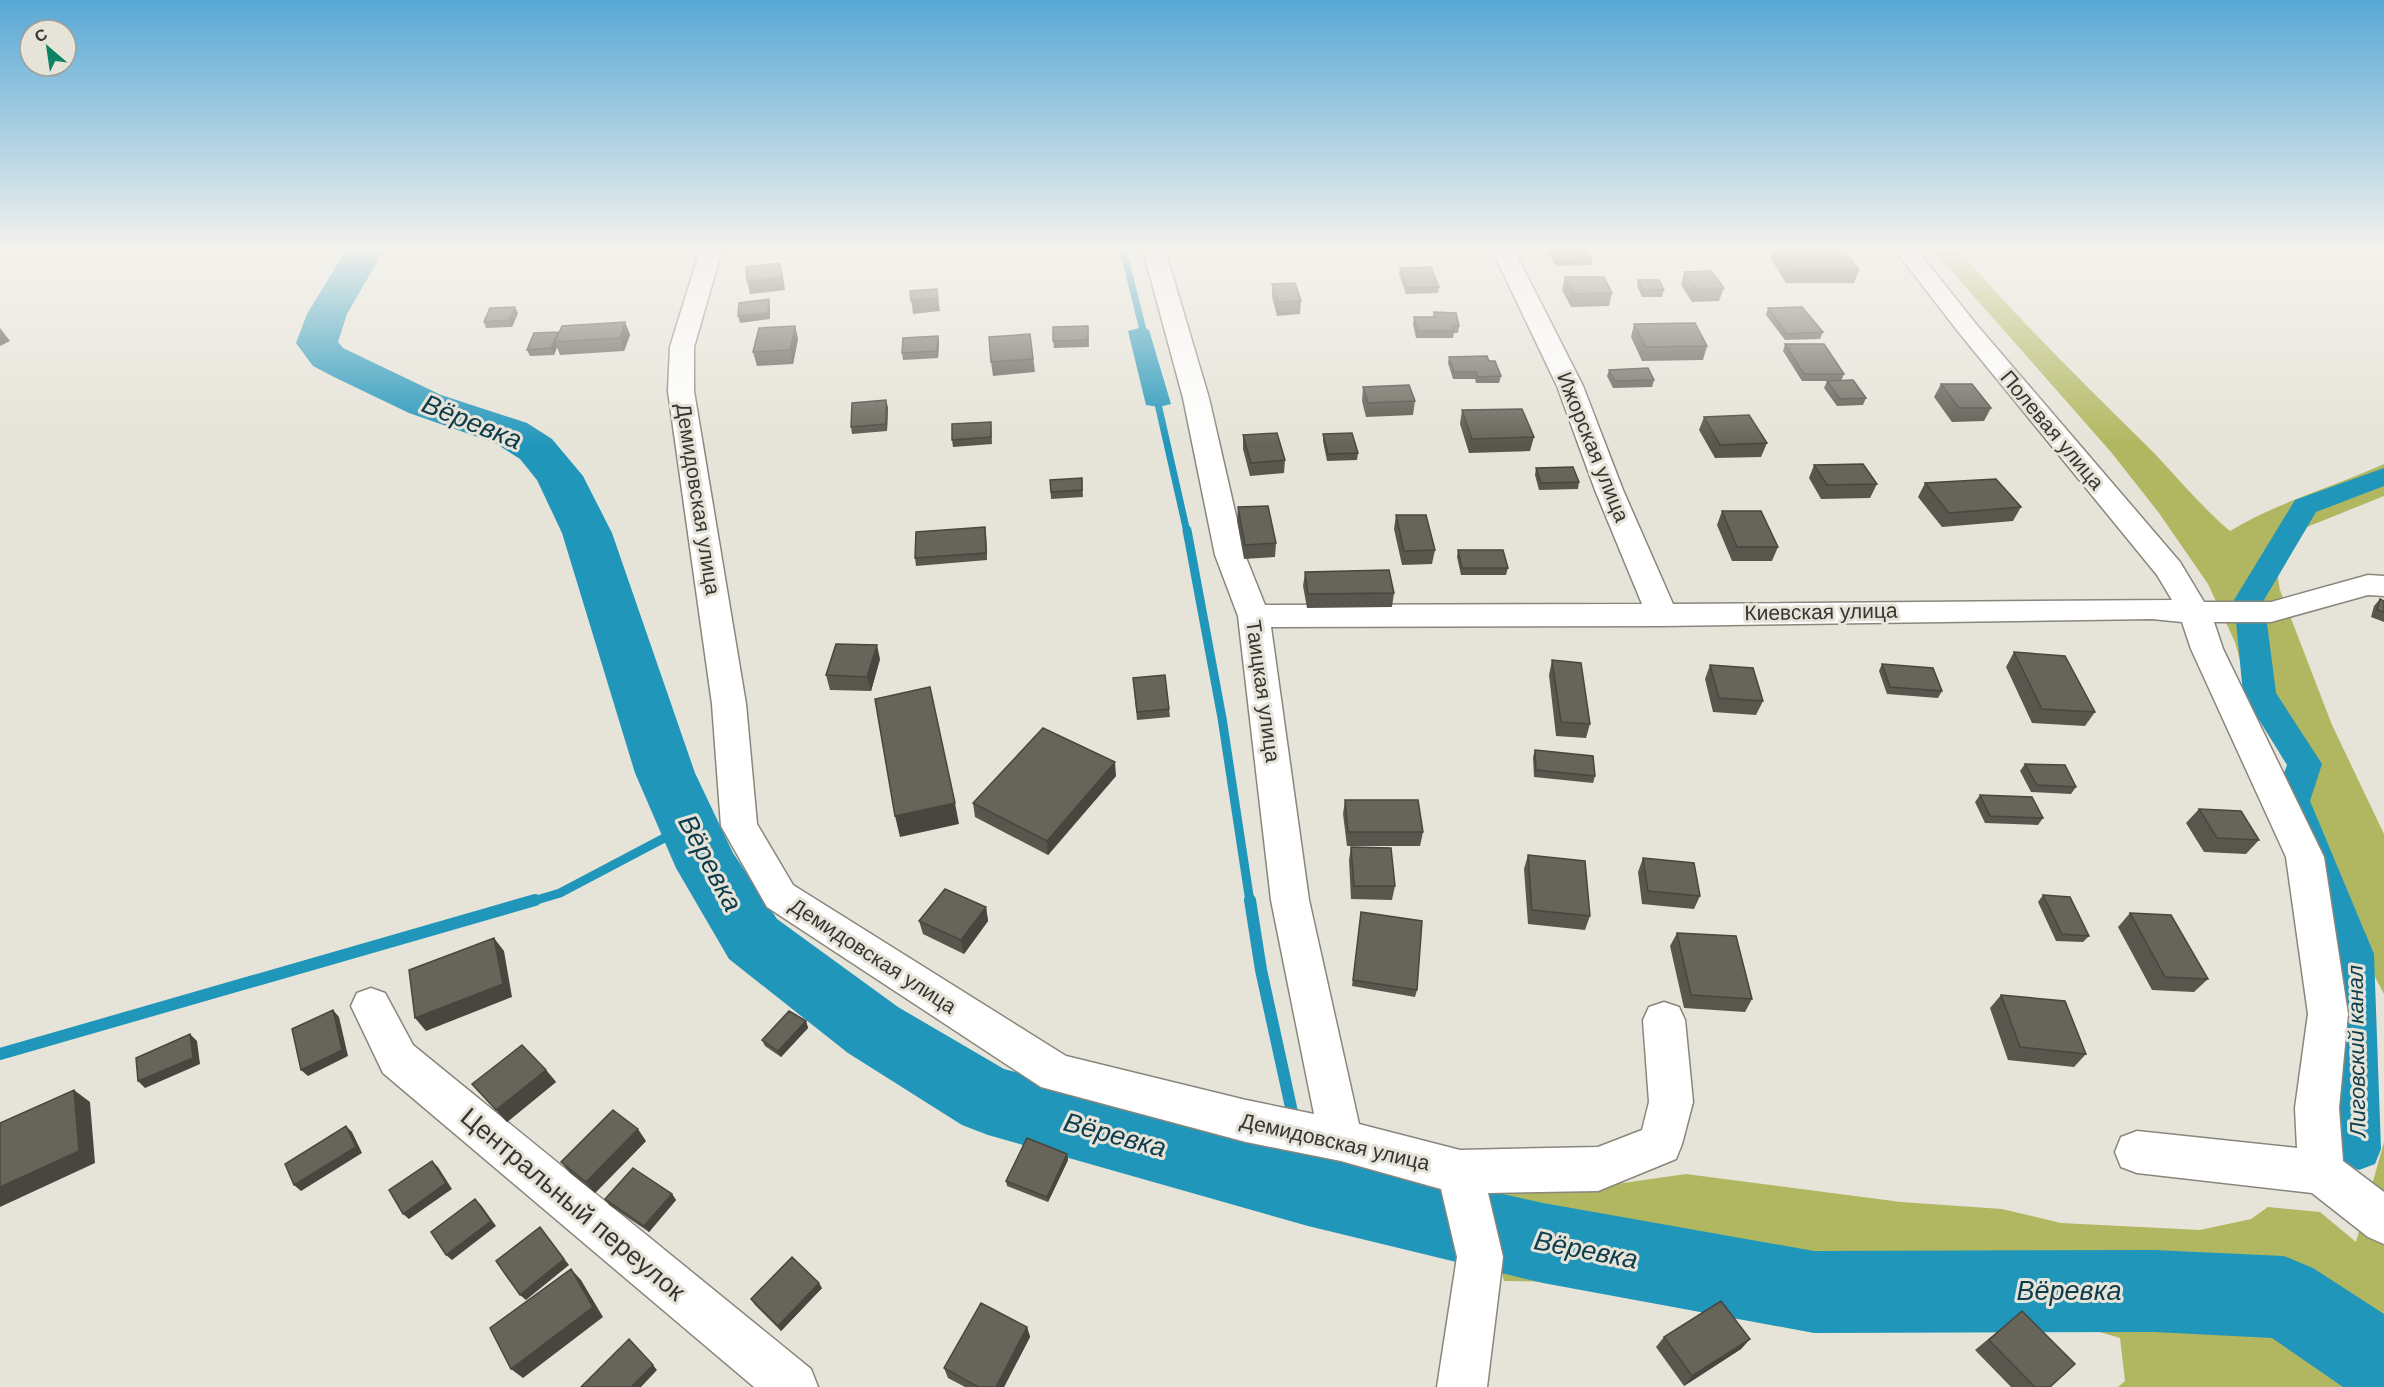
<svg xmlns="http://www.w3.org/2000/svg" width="2384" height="1387" viewBox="0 0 2384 1387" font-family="Helvetica,sans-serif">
  <rect width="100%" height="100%" fill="#e6e3d8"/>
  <!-- forest -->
  <path fill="#b1b760" d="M 355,250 L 381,250 L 372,267 L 343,272 Z
    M 1933,250 L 1959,250 C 2017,318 2082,382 2146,445 C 2175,474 2199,505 2230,531 C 2278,502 2333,487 2384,464 L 2384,496 L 2307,527 L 2277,573 L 2280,590 L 2332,725 L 2384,834 L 2384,994 L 2326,884 L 2289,759 L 2251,699 L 2235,642 L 2208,584 L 2159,513 L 2111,452 Z
    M 2384,1131 L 2384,1387 L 2118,1387 L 2125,1381 L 2120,1338 L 2042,1315 L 1961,1265 L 1900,1263 L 1861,1316 L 1793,1312 L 1571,1282 L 1504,1281 L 1486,1216 L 1496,1190 L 1602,1186 L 1686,1174 L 1901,1202 L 2002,1209 L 2061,1223 L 2200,1230 L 2251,1219 L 2268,1207 L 2320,1212 L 2356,1242 L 2384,1142 Z"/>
  <!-- water -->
  <path fill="#2196bb" d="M 1143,327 L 1149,330 L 1171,404 L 1159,407 L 1146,405 L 1128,331 Z"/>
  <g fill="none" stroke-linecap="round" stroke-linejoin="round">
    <!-- stream-far2 -->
    <path stroke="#2196bb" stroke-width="7" d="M 1123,250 L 1145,338
      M 1156,395 L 1187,532"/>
    <!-- stream-far1 -->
    <path stroke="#2196bb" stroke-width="9" d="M 1187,530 L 1222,718 L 1250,902
      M 530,902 L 560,893 L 689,825"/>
    <!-- stream -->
    <path stroke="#2196bb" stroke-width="12" d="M 1250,900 L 1261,970 L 1294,1121
      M 0,1054 L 535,900
      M 1298,1141 L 1308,1188"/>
    <!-- canal -->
    <path fill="#2196bb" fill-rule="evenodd" d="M 2384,468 L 2384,486 L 2316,512 L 2264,600 L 2276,693 L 2322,764 L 2310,801 L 2374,954 L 2381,1149 L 2375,1164 L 2359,1170 L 2343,1164 L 2337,1149 L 2334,954 L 2274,801 L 2287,765 L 2243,694 L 2234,600 L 2295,500 Z"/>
    <!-- river -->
    <path fill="#2196bb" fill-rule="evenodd" d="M 346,250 L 384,250 L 347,314 L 338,342 L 343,348 L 441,395 L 527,423 L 552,439 L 583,476 L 612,533 L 695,773 L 733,853 L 777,919 L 898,1007 L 1004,1069 L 1308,1150 L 1543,1203 L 1814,1251 L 2154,1250 L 2284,1256 L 2313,1268 L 2384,1314 L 2384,1387 L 2343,1387 L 2272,1338 L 2154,1332 L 1814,1333 L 1543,1283 L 1308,1226 L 988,1135 L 962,1125 L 848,1053 L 729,959 L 676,868 L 635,773 L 562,533 L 537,480 L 520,459 L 495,443 L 409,413 L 334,377 L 313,366 L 296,343 L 307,314 Z"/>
    <!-- street casing -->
    <g stroke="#89867c" stroke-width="3">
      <path id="street" d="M 700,250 L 722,250 L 694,347 L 694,391 L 746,704 L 757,824 L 793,885 L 1066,1056 L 1246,1100 L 1314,1114 L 1271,900 L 1238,616 L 1215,555 L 1183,398 L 1143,250 L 1165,250 L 1209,398 L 1245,555 L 1265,605 L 1642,604 L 1595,490 L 1557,386 L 1492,250 L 1514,250 L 1583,386 L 1623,490 L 1673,604 L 2172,600 L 2157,575 L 1960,334 L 1895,250 L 1917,250 L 1976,324 L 2180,562 L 2204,602 L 2271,602 L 2368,575 L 2384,576 L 2384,596 L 2368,595 L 2271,622 L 2214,622 L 2223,649 L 2324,857 L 2348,1014 L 2339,1108 L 2343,1161 L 2384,1192 L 2384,1244 L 2368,1237 L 2312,1193 L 2137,1173 L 2121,1167 L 2115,1152 L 2121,1137 L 2137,1131 L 2297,1148 L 2295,1108 L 2308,1014 L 2286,857 L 2191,649 L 2182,622 L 2152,619 L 1662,626 L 1271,627 L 1309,900 L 1359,1124 L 1460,1150 L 1598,1147 L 1642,1130 L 1649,1102 L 1643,1020 L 1649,1007 L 1664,1002 L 1679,1007 L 1685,1020 L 1693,1102 L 1682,1144 L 1676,1159 L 1598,1191 L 1488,1193 L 1503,1257 L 1487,1387 L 1437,1387 L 1457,1257 L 1441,1189 L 1341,1161 L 1246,1142 L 1041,1087 L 767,907 L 721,826 L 712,704 L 668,391 L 670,347 Z
        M 371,988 L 385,993 L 413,1045 L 811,1369 L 818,1387 L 754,1387 L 383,1073 L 351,1006 L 357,993 Z"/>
    </g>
    <!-- street -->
    <use href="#street" fill="#fff" fill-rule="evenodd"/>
  </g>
  <!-- wall -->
  <path fill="#59564d" d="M 1550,250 L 1587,250 L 1592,259 L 1591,265 L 1556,266 L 1549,254 Z
    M 1775,250 L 1844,250 L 1859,270 L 1854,283 L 1786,283 L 1771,259 Z
    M 1400,268 L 1439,287 L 1438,293 L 1406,294 L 1399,274 Z
    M 1684,272 L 1724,288 L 1719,301 L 1692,302 L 1681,285 Z
    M 1565,277 L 1612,293 L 1609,306 L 1571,307 L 1562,290 Z
    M 1638,280 L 1664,290 L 1662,297 L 1642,297 L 1637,286 Z
    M 1272,284 L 1301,301 L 1300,314 L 1277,316 L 1272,297 Z
    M 937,289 L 940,311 L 913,314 L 910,291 Z
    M 1768,308 L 1823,332 L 1820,339 L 1785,340 L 1766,315 Z
    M 1434,312 L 1459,326 L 1458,333 L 1454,333 L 1453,338 L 1416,338 L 1413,324 L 1414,317 L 1433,317 Z
    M 518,313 L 512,327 L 486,328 L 484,322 Z
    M 625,322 L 630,335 L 624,351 L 560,355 L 557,347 L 554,355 L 530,356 L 527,350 L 558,334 Z
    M 1634,324 L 1707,346 L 1703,360 L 1642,361 L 1631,337 Z
    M 795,326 L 798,339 L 793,364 L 757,366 L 753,352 Z
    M 1088,326 L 1089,347 L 1054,348 L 1053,341 Z
    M 1030,334 L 1035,372 L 993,376 L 991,362 Z
    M 938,336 L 939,342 L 938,358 L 903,360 L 902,353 Z
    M 1785,344 L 1844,374 L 1841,381 L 1802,381 L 1783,351 Z
    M 1449,357 L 1489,361 L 1501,376 L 1499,383 L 1476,383 L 1475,379 L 1453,379 L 1448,363 Z
    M 1609,370 L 1654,380 L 1652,387 L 1613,388 L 1607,376 Z
    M 1827,381 L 1866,398 L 1863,405 L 1837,406 L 1824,388 Z
    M 1941,384 L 1991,408 L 1984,421 L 1952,422 L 1934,397 Z
    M 1363,387 L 1415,401 L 1413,415 L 1366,417 L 1362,401 Z
    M 888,407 L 887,431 L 852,434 L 851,427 Z
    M 1462,410 L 1534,437 L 1530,451 L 1469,453 L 1460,424 Z
    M 1704,417 L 1767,443 L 1761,457 L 1715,458 L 1699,430 Z
    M 991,422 L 992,444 L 953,447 L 952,440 Z
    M 1323,434 L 1358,453 L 1357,460 L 1327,461 L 1323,441 Z
    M 1243,435 L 1285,460 L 1284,473 L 1250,476 L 1243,449 Z
    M 1814,465 L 1877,484 L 1870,498 L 1821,499 L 1809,478 Z
    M 1536,468 L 1579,482 L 1578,489 L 1539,490 L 1535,475 Z
    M 1082,478 L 1083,497 L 1051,499 L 1050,480 Z
    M 1925,483 L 2021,507 L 2013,521 L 1942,527 L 1918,497 Z
    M 1238,507 L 1276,543 L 1275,557 L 1244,559 L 1237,521 Z
    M 1722,511 L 1778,547 L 1772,561 L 1732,561 L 1717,525 Z
    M 1396,515 L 1435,550 L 1432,564 L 1402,565 L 1394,529 Z
    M 986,534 L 987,560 L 916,566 L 915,558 Z
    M 1458,550 L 1508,568 L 1506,575 L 1461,575 L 1457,557 Z
    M 1305,572 L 1394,593 L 1392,607 L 1307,608 L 1303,586 Z
    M 2380,599 L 2384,601 L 2384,622 L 2371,617 L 2374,606 Z
    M 2014,652 L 2095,712 L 2085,726 L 2032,723 L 2006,667 Z
    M 880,659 L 871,691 L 830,690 L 826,675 Z
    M 1552,660 L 1590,724 L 1586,738 L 1556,736 L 1549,675 Z
    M 1882,664 L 1942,691 L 1938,698 L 1887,694 L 1879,671 Z
    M 1710,665 L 1763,701 L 1756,715 L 1713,712 L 1705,679 Z
    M 1133,678 L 1169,709 L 1170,717 L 1137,720 Z
    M 1535,750 L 1595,776 L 1593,783 L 1534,777 L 1533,757 Z
    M 2025,764 L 2076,787 L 2071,794 L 2031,792 L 2020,771 Z
    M 1116,776 L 1048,855 L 975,817 L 973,803 Z
    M 1980,795 L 2043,818 L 2038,825 L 1985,823 L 1975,802 Z
    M 1345,800 L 1423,832 L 1420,846 L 1347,846 L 1343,814 Z
    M 2199,809 L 2259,840 L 2246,854 L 2204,852 L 2186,823 Z
    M 1351,847 L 1395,886 L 1392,900 L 1351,899 L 1349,860 Z
    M 1528,855 L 1590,916 L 1585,930 L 1528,924 L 1524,869 Z
    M 1643,858 L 1700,896 L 1694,909 L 1642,904 L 1638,872 Z
    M 2043,895 L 2089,936 L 2083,942 L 2056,941 L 2038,902 Z
    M 986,907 L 988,921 L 964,954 L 923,934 L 919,921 Z
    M 1361,912 L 1417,990 L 1415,997 L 1352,986 Z
    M 2130,913 L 2208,979 L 2194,992 L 2152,990 L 2118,927 Z
    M 1677,933 L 1752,999 L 1745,1012 L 1684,1008 L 1670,946 Z
    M 2001,995 L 2086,1054 L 2074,1067 L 2008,1060 L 1990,1008 Z
    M 806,1021 L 808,1028 L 781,1057 L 765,1046 L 762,1040 Z
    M 546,1070 L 556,1082 L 507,1122 L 472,1084 Z
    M 646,1141 L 595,1193 L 570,1173 L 561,1162 Z
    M 1067,1154 L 1068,1160 L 1048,1202 L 1007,1186 L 1006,1181 Z
    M 672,1194 L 676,1200 L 649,1232 L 609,1205 L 605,1199 Z
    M 822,1288 L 781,1331 L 755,1305 L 751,1299 Z
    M 2022,1311 L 2050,1387 L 2011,1387 L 1975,1350 Z
    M 1027,1327 L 1030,1337 L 1004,1387 L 965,1387 L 948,1378 L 944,1368 Z
    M 1664,1337 L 1750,1339 L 1741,1349 L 1684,1386 L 1656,1347 Z"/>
  <!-- shaded-wall -->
  <path fill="#48463f" d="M 780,263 L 783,276 L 785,290 L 750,294 L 747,281 Z
    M 769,299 L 770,306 L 770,319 L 740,323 L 738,316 Z
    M 515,307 L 518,313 L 512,327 L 509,320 Z
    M 625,322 L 630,335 L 624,351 L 620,338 Z
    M 795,326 L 798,339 L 793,364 L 790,350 Z
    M 0,328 L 10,341 L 0,346 Z
    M 558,332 L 560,338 L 555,342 L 557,347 L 554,355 L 551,348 Z
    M 938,336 L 939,342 L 938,358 L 937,351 Z
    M 886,400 L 888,407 L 887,431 L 886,424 Z
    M 985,527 L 986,534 L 987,560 L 986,553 Z
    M 877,645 L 880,659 L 871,691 L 867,677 Z
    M 1115,762 L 1116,776 L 1048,855 L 1047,841 Z
    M 955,803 L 959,824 L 900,837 L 895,816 Z
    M 986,907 L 988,921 L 964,954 L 961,940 Z
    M 494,938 L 504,951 L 512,997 L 426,1031 L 415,1018 Z
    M 333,1010 L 339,1017 L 348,1056 L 308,1076 L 301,1070 Z
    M 806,1021 L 808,1028 L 781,1057 L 778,1051 Z
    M 190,1034 L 197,1041 L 200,1064 L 145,1088 L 138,1081 Z
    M 546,1070 L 556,1082 L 507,1122 L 496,1110 Z
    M 74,1090 L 90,1102 L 95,1163 L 0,1207 L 0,1187 Z
    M 346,1126 L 352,1132 L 362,1153 L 301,1191 L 294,1185 Z
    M 638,1129 L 646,1141 L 595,1193 L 586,1182 Z
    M 1067,1154 L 1068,1160 L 1048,1202 L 1047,1197 Z
    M 432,1161 L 438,1167 L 452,1189 L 409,1219 L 403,1214 Z
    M 672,1194 L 676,1200 L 649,1232 L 644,1226 Z
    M 475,1199 L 481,1205 L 496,1226 L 452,1260 L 446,1255 Z
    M 540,1227 L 569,1265 L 526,1300 L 520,1295 Z
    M 571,1269 L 581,1280 L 603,1317 L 523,1378 L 511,1369 Z
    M 819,1283 L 822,1288 L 781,1331 L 778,1326 Z
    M 1027,1327 L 1030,1337 L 1004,1387 L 996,1387 Z
    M 1750,1339 L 1741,1349 L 1684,1386 L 1692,1376 Z
    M 653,1365 L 657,1370 L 641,1387 L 631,1387 Z"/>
  <!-- building -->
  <path fill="#67645a" stroke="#48463f" stroke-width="1.5" d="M 1551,250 L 1587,250 L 1592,259 L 1557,260 Z
    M 1778,250 L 1844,250 L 1859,270 L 1791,270 Z
    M 780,263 L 781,277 L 747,281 L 746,267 Z
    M 1431,267 L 1439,287 L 1407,288 L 1400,268 Z
    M 1711,271 L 1724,288 L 1696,289 L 1684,272 Z
    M 1565,277 L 1604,277 L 1612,293 L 1574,294 Z
    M 1638,280 L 1659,280 L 1664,290 L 1643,290 Z
    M 1295,283 L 1301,301 L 1278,302 L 1272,284 Z
    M 937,289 L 938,298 L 911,301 L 910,291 Z
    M 769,299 L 768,313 L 738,316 L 739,303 Z
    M 515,307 L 509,320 L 484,322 L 490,308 Z
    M 1802,307 L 1823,332 L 1787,334 L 1768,308 Z
    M 1434,312 L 1456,313 L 1459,326 L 1453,326 L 1454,331 L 1417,331 L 1414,317 L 1435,317 Z
    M 625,322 L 620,338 L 555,342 L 562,326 Z
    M 1695,323 L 1707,346 L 1646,347 L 1634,324 Z
    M 795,326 L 790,350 L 753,352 L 759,328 Z
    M 1088,326 L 1088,340 L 1053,341 L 1053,327 Z
    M 558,332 L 551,348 L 527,350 L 534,333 Z
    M 1030,334 L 1033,359 L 991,362 L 989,337 Z
    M 938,336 L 937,351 L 902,353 L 903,338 Z
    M 1785,344 L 1824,344 L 1844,374 L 1804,374 Z
    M 1487,356 L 1489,361 L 1495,361 L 1501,376 L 1478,377 L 1476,372 L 1454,372 L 1449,357 Z
    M 1648,368 L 1654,380 L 1615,381 L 1609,370 Z
    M 1853,380 L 1866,398 L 1840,399 L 1827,381 Z
    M 1941,384 L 1972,384 L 1991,408 L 1959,408 Z
    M 1409,385 L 1415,401 L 1368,403 L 1363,387 Z
    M 886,400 L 886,424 L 851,427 L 852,403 Z
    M 1522,409 L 1534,437 L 1472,439 L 1462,410 Z
    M 1749,415 L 1767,443 L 1720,445 L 1704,417 Z
    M 991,422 L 991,437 L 952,440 L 952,424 Z
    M 1277,433 L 1285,460 L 1251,463 L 1243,435 Z
    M 1352,433 L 1358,453 L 1328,454 L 1323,434 Z
    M 1863,464 L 1877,484 L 1827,485 L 1814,465 Z
    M 1573,467 L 1579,482 L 1541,483 L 1536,468 Z
    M 1082,478 L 1082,490 L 1051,492 L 1050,480 Z
    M 1996,479 L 2021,507 L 1949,513 L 1925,483 Z
    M 1268,506 L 1276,543 L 1245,545 L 1238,507 Z
    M 1722,511 L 1761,511 L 1778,547 L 1737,547 Z
    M 1396,515 L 1426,515 L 1435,550 L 1404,551 Z
    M 985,527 L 986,553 L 915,558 L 916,532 Z
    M 1458,550 L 1503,550 L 1508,568 L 1462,568 Z
    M 1389,570 L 1394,593 L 1308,594 L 1305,572 Z
    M 2380,599 L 2384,601 L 2384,612 L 2377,610 Z
    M 836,644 L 877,645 L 867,677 L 826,675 Z
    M 2014,652 L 2065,656 L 2095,712 L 2042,709 Z
    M 1552,660 L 1581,663 L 1590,724 L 1561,722 Z
    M 1882,664 L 1933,668 L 1942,691 L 1890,687 Z
    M 1710,665 L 1753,668 L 1763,701 L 1719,698 Z
    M 1165,675 L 1169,709 L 1137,712 L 1133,678 Z
    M 930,687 L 955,803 L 895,816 L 875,699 Z
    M 1043,728 L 1115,762 L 1047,841 L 973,803 Z
    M 1535,750 L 1593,756 L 1595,776 L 1536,770 Z
    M 2025,764 L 2065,765 L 2076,787 L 2037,785 Z
    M 1980,795 L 2032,797 L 2043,818 L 1990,816 Z
    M 1345,800 L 1418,800 L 1423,832 L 1348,832 Z
    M 2199,809 L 2241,811 L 2259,840 L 2217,838 Z
    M 1351,847 L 1391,848 L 1395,886 L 1354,886 Z
    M 1528,855 L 1585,861 L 1590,916 L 1532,910 Z
    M 1643,858 L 1694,863 L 1700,896 L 1648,891 Z
    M 945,889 L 986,907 L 961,940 L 919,921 Z
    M 2043,895 L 2070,897 L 2089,936 L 2062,934 Z
    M 1361,912 L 1422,921 L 1417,990 L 1353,980 Z
    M 2130,913 L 2171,915 L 2208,979 L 2165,977 Z
    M 1677,933 L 1736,936 L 1752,999 L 1691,995 Z
    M 494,938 L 503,984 L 415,1018 L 409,970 Z
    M 2001,995 L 2065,1001 L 2086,1054 L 2020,1047 Z
    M 333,1010 L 342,1050 L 301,1070 L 292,1029 Z
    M 789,1011 L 806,1021 L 778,1051 L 762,1040 Z
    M 190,1034 L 193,1058 L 138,1081 L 136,1058 Z
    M 522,1045 L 546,1070 L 496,1110 L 472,1084 Z
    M 74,1090 L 79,1151 L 0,1187 L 0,1123 Z
    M 613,1110 L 638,1129 L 586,1182 L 561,1162 Z
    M 346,1126 L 356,1147 L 294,1185 L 285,1164 Z
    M 1027,1138 L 1067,1154 L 1047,1197 L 1006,1181 Z
    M 432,1161 L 446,1183 L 403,1214 L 389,1190 Z
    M 633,1168 L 672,1194 L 644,1226 L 605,1199 Z
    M 475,1199 L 491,1221 L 446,1255 L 431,1232 Z
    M 540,1227 L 564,1259 L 520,1295 L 496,1261 Z
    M 792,1257 L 819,1283 L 778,1326 L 751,1299 Z
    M 571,1269 L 593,1307 L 511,1369 L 490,1328 Z
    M 1721,1301 L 1750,1339 L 1692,1376 L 1664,1337 Z
    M 981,1303 L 1027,1327 L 996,1387 L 978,1387 L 944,1368 Z
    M 2022,1311 L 2075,1364 L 2050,1387 L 2035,1387 L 1989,1340 Z
    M 629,1339 L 653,1365 L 631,1387 L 581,1387 Z"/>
  <!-- sky -->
  <linearGradient id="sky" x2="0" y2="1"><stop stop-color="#58a8d6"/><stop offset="0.56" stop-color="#f4f2ed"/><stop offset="1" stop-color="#f4f2ed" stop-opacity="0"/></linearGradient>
  <rect width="2384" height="444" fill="url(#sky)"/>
  <g text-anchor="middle" stroke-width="6" stroke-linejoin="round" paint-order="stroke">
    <!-- street labels -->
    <g font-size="21" fill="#373632" stroke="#e6e3d8">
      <text transform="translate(2052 430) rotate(50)" y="7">Полевая улица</text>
      <text transform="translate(1593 447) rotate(68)" y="7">Ижорская улица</text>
      <text transform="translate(698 499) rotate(81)" y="7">Демидовская улица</text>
      <text transform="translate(1821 612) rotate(-1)" y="7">Киевская улица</text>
      <text transform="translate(1263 691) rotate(82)" y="7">Таицкая улица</text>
      <text transform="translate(873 956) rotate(33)" y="7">Демидовская улица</text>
      <text transform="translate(1335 1142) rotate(13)" y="7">Демидовская улица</text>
    </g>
    <!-- water labels -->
    <g font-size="22" font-style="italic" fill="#0d3c4d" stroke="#e6e3d8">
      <text transform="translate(2356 1051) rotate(-91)" y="8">Лиговский канал</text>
    </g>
    <!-- near-street labels -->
    <g font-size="26" fill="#373632" stroke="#e6e3d8">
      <text transform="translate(573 1204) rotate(40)" y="9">Центральный переулок</text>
    </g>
    <!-- near-water labels -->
    <g font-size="27" font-style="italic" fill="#0d3c4d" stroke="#e6e3d8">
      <text transform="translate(472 422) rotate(22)" y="9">Вёревка</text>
      <text transform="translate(710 863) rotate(62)" y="9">Вёревка</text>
      <text transform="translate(1115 1135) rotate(15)" y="9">Вёревка</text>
      <text transform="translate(1586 1250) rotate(11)" y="9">Вёревка</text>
      <text x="2069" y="1300">Вёревка</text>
    </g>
  </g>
  <!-- north arrow -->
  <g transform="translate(48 48) rotate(331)"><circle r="28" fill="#e6e3d8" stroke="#a09e96" stroke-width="1.5"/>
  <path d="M0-4.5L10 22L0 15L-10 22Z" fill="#0d8363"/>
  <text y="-9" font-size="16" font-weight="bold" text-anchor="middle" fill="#373632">С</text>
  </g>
</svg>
